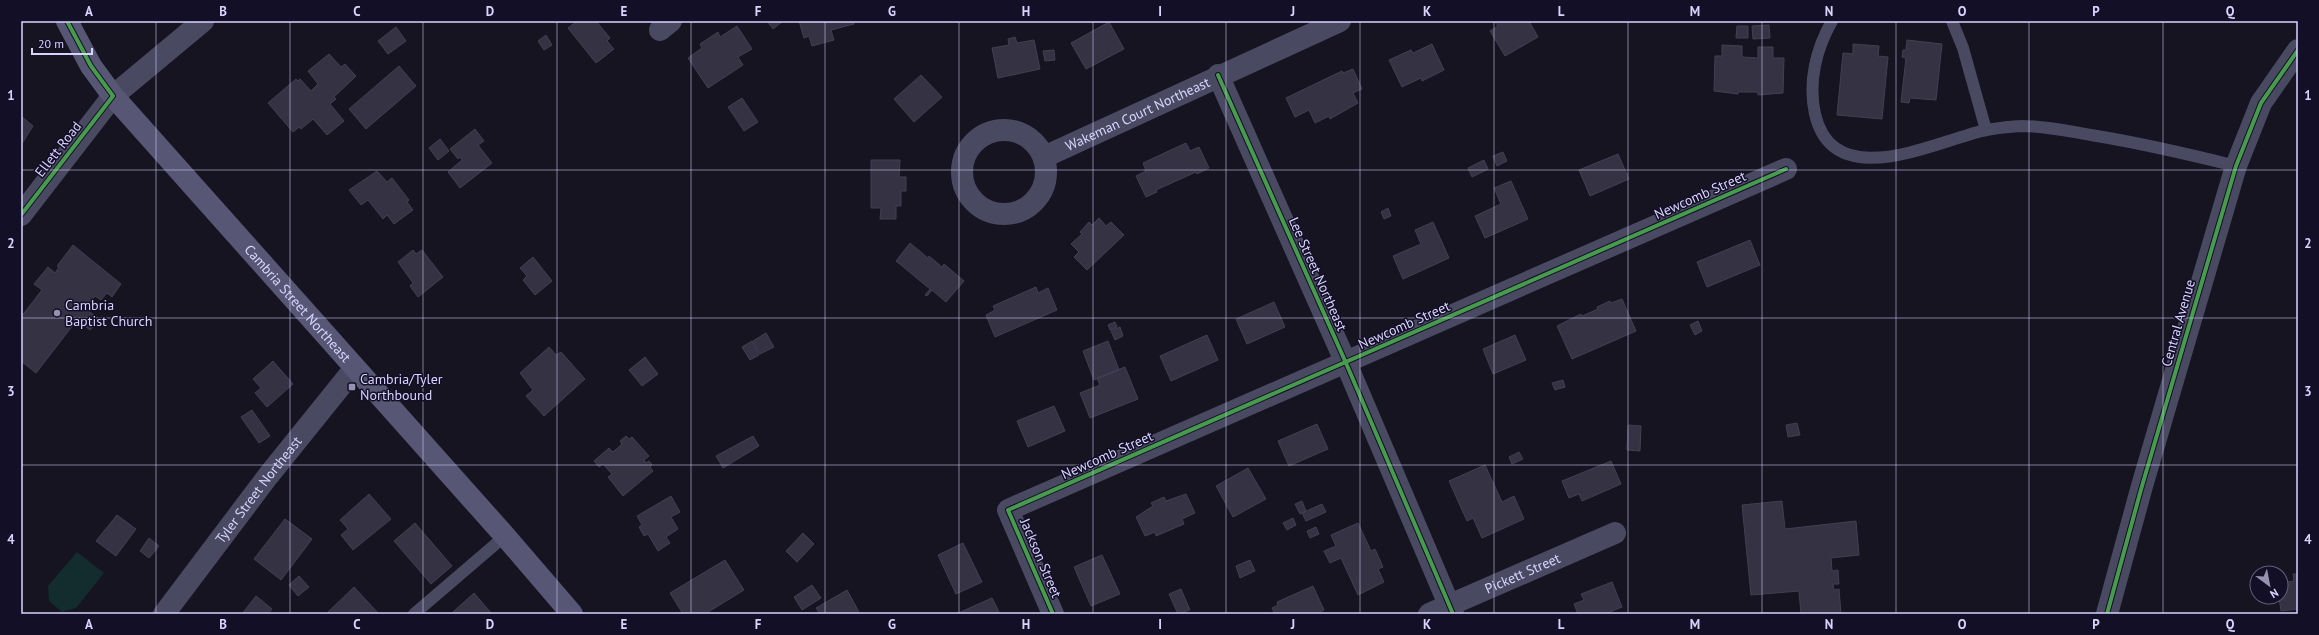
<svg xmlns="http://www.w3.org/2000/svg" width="2319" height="635" viewBox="0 0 2319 635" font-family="'PT Sans',sans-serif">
  <rect width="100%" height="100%" fill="#161421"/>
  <!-- green -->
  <path fill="#132c2d" d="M 77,552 L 104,573 L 76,608 L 62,612 L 49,601 L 48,586 Z"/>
  <!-- building -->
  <path fill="#343243" stroke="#433f54" d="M 577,21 L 596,21 L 610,38 L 607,41 L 614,49 L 596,63 L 568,28 Z
    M 767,21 L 783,21 L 773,29 Z
    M 799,21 L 854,21 L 854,24 L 831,30 L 834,40 L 812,46 L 809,36 L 804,38 Z
    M 1529,21 L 1538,37 L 1505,56 L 1490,31 L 1498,26 L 1495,22 Z
    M 1109,22 L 1124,49 L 1086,69 L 1071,43 Z
    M 1769,25 L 1770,38 L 1753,39 L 1752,26 Z
    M 737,26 L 752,49 L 738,57 L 743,65 L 708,88 L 688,58 L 702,48 L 700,44 L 718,32 L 720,37 Z
    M 1737,26 L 1748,26 L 1748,38 L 1736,38 Z
    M 396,27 L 406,41 L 388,54 L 378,41 Z
    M 546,35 L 552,45 L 544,50 L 538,41 Z
    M 1015,37 L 1017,43 L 1034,40 L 1040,69 L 998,78 L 992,48 L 1009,45 L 1008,39 Z
    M 1907,40 L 1942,44 L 1936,100 L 1910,98 L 1909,103 L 1901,102 L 1906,58 L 1902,57 L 1903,50 L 1906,50 Z
    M 1432,44 L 1444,70 L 1422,81 L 1421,78 L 1402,87 L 1389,60 L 1411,50 L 1413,53 Z
    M 1853,44 L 1879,46 L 1878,56 L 1888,57 L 1882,119 L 1837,115 L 1843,53 L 1853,54 Z
    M 1722,45 L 1742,46 L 1742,57 L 1758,58 L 1758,47 L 1773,47 L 1773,58 L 1784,58 L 1783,93 L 1758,95 L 1758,92 L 1738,92 L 1738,94 L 1714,91 L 1715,56 L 1722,56 Z
    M 1054,50 L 1055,60 L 1045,61 L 1043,51 Z
    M 329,54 L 341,67 L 345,64 L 356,76 L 334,97 L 336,99 L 330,104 L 344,121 L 327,135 L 313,119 L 301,129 L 299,127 L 293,132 L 268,103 L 296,79 L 298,81 L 300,79 L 311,91 L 318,84 L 308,71 Z
    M 399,66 L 416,86 L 366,129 L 349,109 Z
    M 1353,69 L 1362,89 L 1353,93 L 1358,103 L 1330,119 L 1329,116 L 1315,123 L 1309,110 L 1295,117 L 1286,98 L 1342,71 L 1343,73 Z
    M 921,75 L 942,97 L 914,122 L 894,99 Z
    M 742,98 L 758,122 L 744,131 L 728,107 Z
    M 21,116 L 33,126 L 21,145 Z
    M 475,129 L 484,141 L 478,145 L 492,163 L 460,188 L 448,172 L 462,160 L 460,157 L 458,159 L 450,149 Z
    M 440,139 L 449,151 L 438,160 L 429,148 Z
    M 1186,143 L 1190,151 L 1199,147 L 1209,168 L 1197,174 L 1196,172 L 1156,190 L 1157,192 L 1146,197 L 1136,176 L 1146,171 L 1143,163 Z
    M 1503,152 L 1507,161 L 1497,166 L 1493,156 Z
    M 1618,154 L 1629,179 L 1590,196 L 1579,170 Z
    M 871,160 L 900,160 L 899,177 L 906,177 L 906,191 L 901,191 L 901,206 L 896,206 L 896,219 L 880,219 L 881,208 L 871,208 Z
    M 1484,160 L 1488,169 L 1472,177 L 1468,168 Z
    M 377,171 L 387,182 L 392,178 L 409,200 L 407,202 L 413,210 L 394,224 L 387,215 L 383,219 L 368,200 L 361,205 L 349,190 Z
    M 1511,181 L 1528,219 L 1485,238 L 1475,216 L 1501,204 L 1494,188 Z
    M 1388,208 L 1391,216 L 1384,219 L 1381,212 Z
    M 1099,218 L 1106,226 L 1111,222 L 1124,235 L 1087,270 L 1074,257 L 1079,252 L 1071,244 L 1082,234 L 1080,232 L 1089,222 L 1092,225 Z
    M 1433,222 L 1449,258 L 1403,279 L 1393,256 L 1421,244 L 1415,230 Z
    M 1750,240 L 1760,265 L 1707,287 L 1697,262 Z
    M 910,243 L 928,258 L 929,256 L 942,267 L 944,264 L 964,281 L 946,302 L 932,290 L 927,296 L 925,295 L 930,289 L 896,261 Z
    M 73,245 L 121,284 L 112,297 L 107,293 L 101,300 L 95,296 L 86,309 L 99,319 L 90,330 L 77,320 L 36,373 L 21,361 L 21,317 L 42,290 L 34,284 L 48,267 L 55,273 L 59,267 L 57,266 Z
    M 413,250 L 416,254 L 422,250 L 443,277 L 418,297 L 410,286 L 413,283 L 398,262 Z
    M 533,257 L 552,281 L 535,295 L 523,280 L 527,276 L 520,268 Z
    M 1036,287 L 1038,293 L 1048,288 L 1057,310 L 995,337 L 986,315 L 995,310 L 993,306 Z
    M 1622,299 L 1636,331 L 1572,359 L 1557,326 L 1581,314 L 1582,316 L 1598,309 L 1597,307 L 1610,301 L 1611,303 Z
    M 1274,302 L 1285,327 L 1247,344 L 1236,319 Z
    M 1698,321 L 1702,331 L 1695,335 L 1690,325 Z
    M 1115,322 L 1117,327 L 1110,330 L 1108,325 Z
    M 1120,327 L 1123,336 L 1115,340 L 1111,331 Z
    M 766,333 L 774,347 L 760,354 L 753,341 Z
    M 1207,335 L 1218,360 L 1171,381 L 1160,356 Z
    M 1515,335 L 1526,360 L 1493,374 L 1483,349 Z
    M 752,341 L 759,355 L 750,360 L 742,347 Z
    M 1108,341 L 1119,370 L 1094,380 L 1083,351 Z
    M 549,347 L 556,355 L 561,352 L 585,379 L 544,416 L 526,396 L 533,390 L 520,373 Z
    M 645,357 L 658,374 L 642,386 L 629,370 Z
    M 273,361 L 293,384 L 267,407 L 255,393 L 261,388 L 253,379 Z
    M 1125,367 L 1138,399 L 1090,418 L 1080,393 L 1100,385 L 1097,378 Z
    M 1563,380 L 1565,387 L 1555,390 L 1552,383 Z
    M 1054,406 L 1065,431 L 1028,447 L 1017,421 Z
    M 252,410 L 270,436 L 259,443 L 241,417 Z
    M 1797,423 L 1800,435 L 1788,437 L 1786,425 Z
    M 1317,424 L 1328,449 L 1289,466 L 1278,441 Z
    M 1628,425 L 1641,426 L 1640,451 L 1627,450 Z
    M 626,436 L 629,439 L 632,437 L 649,456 L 644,460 L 646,463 L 649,461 L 652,465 L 650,467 L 653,471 L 623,496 L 608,477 L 612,474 L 603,464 L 599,467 L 594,461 L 609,448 L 613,452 L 622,444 L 620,441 Z
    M 753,436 L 759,446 L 723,468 L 716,456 Z
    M 1519,452 L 1523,459 L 1512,464 L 1509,457 Z
    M 1611,461 L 1621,484 L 1582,501 L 1579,494 L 1569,498 L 1562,481 Z
    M 1485,465 L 1502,502 L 1514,496 L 1524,519 L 1482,538 L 1473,518 L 1467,521 L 1449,481 Z
    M 1248,468 L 1266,499 L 1233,517 L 1216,486 Z
    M 369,494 L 391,519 L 353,550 L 341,535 L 348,529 L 340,520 Z
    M 1186,494 L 1195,513 L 1182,519 L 1184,524 L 1156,536 L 1155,532 L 1145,536 L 1136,517 L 1153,506 L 1151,503 L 1164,497 L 1166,501 Z
    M 671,496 L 680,512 L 671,517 L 678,529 L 666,537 L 670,543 L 658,551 L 648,534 L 644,536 L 639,527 L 642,525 L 637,516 Z
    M 1302,501 L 1306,511 L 1300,514 L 1295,504 Z
    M 1782,501 L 1785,529 L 1856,521 L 1859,555 L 1831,558 L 1832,571 L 1838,570 L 1839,584 L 1833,584 L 1834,590 L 1839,589 L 1841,614 L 1801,614 L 1799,591 L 1751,595 L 1742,505 Z
    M 1322,504 L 1326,512 L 1306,521 L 1302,513 Z
    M 117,515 L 136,529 L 116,556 L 96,541 Z
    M 1293,518 L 1296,525 L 1287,530 L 1283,523 Z
    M 285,519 L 312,539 L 281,580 L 254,559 Z
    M 415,523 L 452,566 L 431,584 L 394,541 Z
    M 1358,523 L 1371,551 L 1375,549 L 1383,567 L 1378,569 L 1384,582 L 1358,595 L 1341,558 L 1330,563 L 1324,551 L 1336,546 L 1331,535 Z
    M 1316,527 L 1319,534 L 1310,538 L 1307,531 Z
    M 803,533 L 814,544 L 797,562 L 786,551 Z
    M 149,538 L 159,546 L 149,558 L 140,551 Z
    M 963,543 L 982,582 L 956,594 L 938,555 Z
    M 1102,555 L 1120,594 L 1091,606 L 1074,567 Z
    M 725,560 L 744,590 L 705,614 L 683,614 L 670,593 Z
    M 1250,560 L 1255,571 L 1240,578 L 1236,566 Z
    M 2293,574 L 2298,574 L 2298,609 L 2281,611 L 2279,597 L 2281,597 L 2281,583 L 2294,581 Z
    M 299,576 L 309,587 L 298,596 L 289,585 Z
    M 1612,582 L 1622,607 L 1605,614 L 1578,614 L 1574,604 L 1584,600 L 1581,594 Z
    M 812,585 L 821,598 L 802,610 L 794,597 Z
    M 1313,586 L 1324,610 L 1315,614 L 1275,614 L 1272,608 L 1278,605 L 1277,602 Z
    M 354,587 L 379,614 L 326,614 Z
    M 1181,589 L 1190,610 L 1178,614 L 1169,594 Z
    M 847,590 L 859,612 L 856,614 L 820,614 L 816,608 Z
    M 474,593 L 492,614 L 454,614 L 453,612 Z
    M 256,596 L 272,609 L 268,614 L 242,614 Z
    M 992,598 L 1000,614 L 956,614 Z"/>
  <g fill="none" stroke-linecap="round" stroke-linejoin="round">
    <!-- service -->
    <path stroke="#4a4962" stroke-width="12" d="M 1832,21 C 1816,49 1808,82 1815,114 C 1832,188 1920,149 1968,135 C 1985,129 2004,127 2022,126 C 2045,126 2068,131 2091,135 C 2140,143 2188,154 2236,166
      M 1952,21 L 1963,48 L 1986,130
      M 414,614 L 505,536"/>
    <!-- minor -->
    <g stroke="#4a4962" stroke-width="22">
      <path d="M 660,30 L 671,21"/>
      <path d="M 1218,75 L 1346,363 L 1453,614"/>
      <path d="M 113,96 L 203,21"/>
      <circle cx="1004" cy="172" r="42"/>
      <path id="s1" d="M 1044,157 L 1340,21"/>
      <path id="s2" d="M 164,614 L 268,476 L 355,368"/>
      <path d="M 1053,614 L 1008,510 L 1786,169"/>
      <path id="s3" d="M 1429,614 L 1615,533"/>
      <path d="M 2107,614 L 2142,486 L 2236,166 L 2261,103 L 2298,50"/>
    </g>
    <!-- tertiary -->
    <path stroke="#4a4962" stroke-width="22" d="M 21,215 L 113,96"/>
    <!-- secondary -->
    <path stroke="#575674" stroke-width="22" id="s4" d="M 67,21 L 91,66 L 113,96 L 505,536 L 572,614"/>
    <!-- cycleway casing -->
    <g stroke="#130f26" stroke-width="6">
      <path id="cycleway" d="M 1218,75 L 1346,363 L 1453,614
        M 21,215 L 113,96 L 91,66 L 67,21
        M 1053,614 L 1008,510 L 1786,169
        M 2107,614 L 2142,486 L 2236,166 L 2261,103 L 2298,50"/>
    </g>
    <!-- cycleway -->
    <use href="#cycleway" stroke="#469c4c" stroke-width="4"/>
  </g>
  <!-- grid -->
  <path fill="none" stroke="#d9d4ff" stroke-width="1" stroke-opacity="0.55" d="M 156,21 L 156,614M 290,21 L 290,614M 423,21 L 423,614M 557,21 L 557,614M 691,21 L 691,614M 825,21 L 825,614M 959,21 L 959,614M 1093,21 L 1093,614M 1226,21 L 1226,614M 1360,21 L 1360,614M 1494,21 L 1494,614M 1628,21 L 1628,614M 1762,21 L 1762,614M 1896,21 L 1896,614M 2029,21 L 2029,614M 2163,21 L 2163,614M 21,170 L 2298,170M 21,318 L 2298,318M 21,465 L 2298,465"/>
  <!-- markers -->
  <g fill="#9591b1" stroke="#130f26" stroke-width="1.5">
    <circle cx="57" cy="313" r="4"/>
    <rect x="348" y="383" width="8" height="8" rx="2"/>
  </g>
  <g text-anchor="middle" stroke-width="3" stroke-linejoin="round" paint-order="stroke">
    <!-- street labels -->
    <g font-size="14" fill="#d9d4ff" stroke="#130f26">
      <text dy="5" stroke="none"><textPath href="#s1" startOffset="103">Wakeman Court Northeast</textPath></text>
      <text transform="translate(58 149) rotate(-52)" y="5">Ellett Road</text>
      <text transform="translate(1700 195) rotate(-24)" y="5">Newcomb Street</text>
      <text transform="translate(1318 274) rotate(66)" y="5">Lee Street Northeast</text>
      <text dy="5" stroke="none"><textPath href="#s4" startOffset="366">Cambria Street Northeast</textPath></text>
      <text transform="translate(2178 323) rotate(-74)" y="5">Central Avenue</text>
      <text transform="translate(1404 325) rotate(-24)" y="5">Newcomb Street</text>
      <text transform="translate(1107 455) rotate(-24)" y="5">Newcomb Street</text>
      <text dy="5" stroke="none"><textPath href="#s2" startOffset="156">Tyler Street Northeast</textPath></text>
      <text transform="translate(1041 558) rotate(67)" y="5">Jackson Street</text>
      <text dy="5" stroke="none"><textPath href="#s3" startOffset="102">Pickett Street</textPath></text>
    </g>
    <!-- poi labels -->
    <g font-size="14" fill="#d9d4ff" stroke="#130f26" text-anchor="start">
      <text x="65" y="310">Cambria<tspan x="65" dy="16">Baptist Church</tspan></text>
      <text x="360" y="384">Cambria/Tyler<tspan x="360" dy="16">Northbound</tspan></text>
    </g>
  </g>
  <!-- border -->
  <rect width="2319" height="635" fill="none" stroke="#130f26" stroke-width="44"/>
  <!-- north arrow -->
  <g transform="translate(2269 585) rotate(148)"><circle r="19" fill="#130f26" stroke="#625e7d"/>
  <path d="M0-3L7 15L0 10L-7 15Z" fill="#9591b1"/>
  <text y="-6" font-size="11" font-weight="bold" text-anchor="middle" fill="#d9d4ff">N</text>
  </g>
  <!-- scale -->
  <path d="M32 48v6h60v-6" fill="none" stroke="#d9d4ff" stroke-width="2"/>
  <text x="38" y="48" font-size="12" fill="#d9d4ff" stroke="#130f26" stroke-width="3" paint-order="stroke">20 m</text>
  <rect x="22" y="22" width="2275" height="591" fill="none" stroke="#d9d4ff" stroke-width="1.5"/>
  <g font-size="13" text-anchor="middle" font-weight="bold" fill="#d9d4ff">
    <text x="89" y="16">A</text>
    <text x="223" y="16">B</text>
    <text x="357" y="16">C</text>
    <text x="490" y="16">D</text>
    <text x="624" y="16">E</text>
    <text x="758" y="16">F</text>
    <text x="892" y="16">G</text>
    <text x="1026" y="16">H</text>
    <text x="1160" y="16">I</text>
    <text x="1293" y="16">J</text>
    <text x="1427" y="16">K</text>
    <text x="1561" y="16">L</text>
    <text x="1695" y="16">M</text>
    <text x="1829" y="16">N</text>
    <text x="1962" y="16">O</text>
    <text x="2096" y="16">P</text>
    <text x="2230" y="16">Q</text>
    <text x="11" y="100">1</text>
    <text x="2308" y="100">1</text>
    <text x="11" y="248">2</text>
    <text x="2308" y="248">2</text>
    <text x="11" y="396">3</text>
    <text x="2308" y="396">3</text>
    <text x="11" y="544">4</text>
    <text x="2308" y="544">4</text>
    <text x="89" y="629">A</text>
    <text x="223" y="629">B</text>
    <text x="357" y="629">C</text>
    <text x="490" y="629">D</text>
    <text x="624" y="629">E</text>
    <text x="758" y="629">F</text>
    <text x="892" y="629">G</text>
    <text x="1026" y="629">H</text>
    <text x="1160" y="629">I</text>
    <text x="1293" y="629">J</text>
    <text x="1427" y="629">K</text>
    <text x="1561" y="629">L</text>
    <text x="1695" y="629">M</text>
    <text x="1829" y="629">N</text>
    <text x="1962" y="629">O</text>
    <text x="2096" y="629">P</text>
    <text x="2230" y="629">Q</text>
  </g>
</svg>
